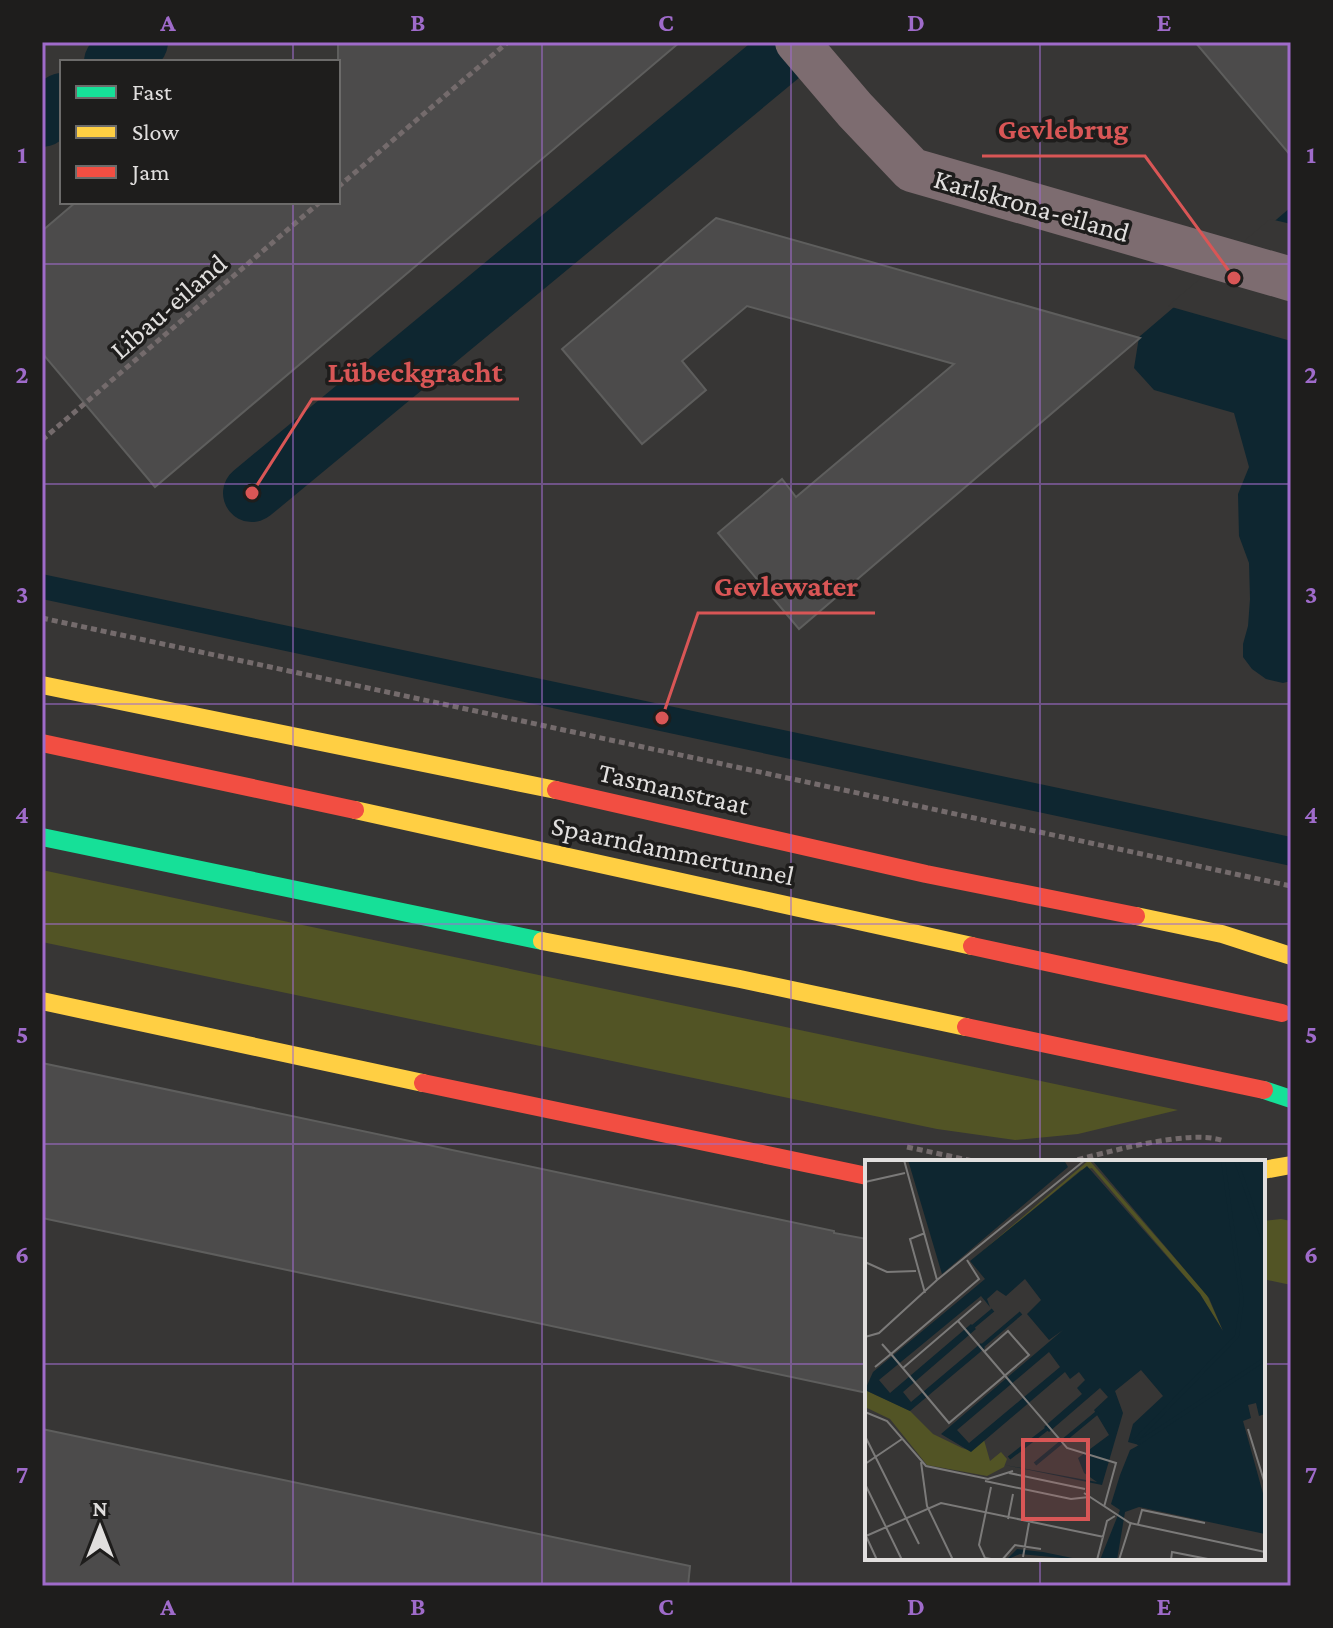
<svg xmlns="http://www.w3.org/2000/svg" width="1333" height="1628" viewBox="0 0 1333 1628" font-family="'Crimson Pro',serif">
  <rect width="100%" height="100%" fill="#373635"/>
  <!-- green -->
  <path fill="#525425" d="M 42,870 L 1178,1110 L 1078,1134 L 1015,1140 L 937,1129 L 42,942 Z
    M 1281,1219 L 1291,1221 L 1291,1285 L 1263,1279 L 1263,1221 Z"/>
  <!-- water -->
  <path fill="#0e2630" d="M 1291,207 L 1291,681 L 1283,683 L 1266,679 L 1252,669 L 1243,657 L 1243,644 L 1248,626 L 1250,599 L 1249,563 L 1239,536 L 1238,494 L 1249,467 L 1234,413 L 1154,390 L 1134,368 L 1139,337 Z
    M 42,574 L 1291,837 L 1291,866 L 42,599 Z"/>
  <!-- pier -->
  <path fill="#373635" d="M 1270,219 L 1291,224 L 1291,341 L 1168,306 Z"/>
  <g fill="none" stroke-linecap="round" stroke-linejoin="round">
    <!-- canal -->
    <path stroke="#0e2630" stroke-width="58" d="M 113,62 L 139,42
      M 42,118 L 62,102
      M 252,493 L 797,42"/>
  </g>
  <!-- building -->
  <path fill="#4c4b4b" stroke="#5e5e5d" stroke-width="2" d="M 338,42 L 680,42 L 155,487 L 42,353 L 42,231 L 76,202 L 338,202 Z
    M 1195,42 L 1291,42 L 1291,156 Z
    M 716,218 L 1140,338 L 799,629 L 718,533 L 782,479 L 796,497 L 954,364 L 747,306 L 682,361 L 706,390 L 642,444 L 562,349 Z
    M 42,1063 L 834,1231 L 834,1233 L 867,1239 L 867,1393 L 42,1218 Z
    M 42,1429 L 690,1566 L 688,1586 L 42,1586 Z"/>
  <g fill="none" stroke-linecap="round" stroke-linejoin="round">
    <!-- path -->
    <path stroke="#746b6c" stroke-width="5" stroke-dasharray="6 4" stroke-linecap="butt" d="M 338,187 L 508,42
      M 42,440 L 320,202
      M 42,618 L 1291,886
      M 907,1147 L 978,1162
      M 1068,1162 C 1106,1153 1189,1128 1224,1141"/>
    <!-- street -->
    <path stroke="#7d6c70" stroke-width="44" d="M 797,42 L 855,110 L 912,170 L 1291,279"/>
    <!-- fast -->
    <path stroke="#16e098" stroke-width="18" d="M 42,837 L 542,941
      M 1264,1090 L 1291,1099"/>
    <!-- slow -->
    <path stroke="#ffcf43" stroke-width="18" d="M 42,685 L 556,790
      M 355,810 L 972,946
      M 1136,916 L 1222,934 L 1291,956
      M 542,941 L 740,979 L 966,1027
      M 42,1001 L 423,1083
      M 1263,1170 L 1291,1165"/>
    <!-- jam -->
    <path stroke="#f24e42" stroke-width="18" d="M 42,743 L 355,810
      M 556,790 L 926,874 L 1136,916
      M 972,946 L 1282,1013
      M 966,1027 L 1264,1090
      M 423,1083 L 867,1176"/>
  </g>
  <!-- grid -->
  <path fill="none" stroke="#9f6bca" stroke-width="2" stroke-opacity="0.55" d="M 293,42 L 293,62M 542,42 L 542,1586M 791,42 L 791,1586M 1040,42 L 1040,1162M 293,202 L 293,1586M 42,264 L 1291,264M 42,484 L 1291,484M 42,704 L 1291,704M 42,924 L 1291,924M 42,1144 L 1291,1144M 42,1364 L 867,1364M 1263,1364 L 1291,1364M 1040,1558 L 1040,1586"/>
  <g text-anchor="middle" stroke-width="7" stroke-linejoin="round" paint-order="stroke">
    <!-- street labels -->
    <g font-size="28" fill="#e1dfde" stroke="#1e1d1c">
      <text transform="translate(1032 205) rotate(16)" y="10">Karlskrona-eiland</text>
      <text transform="translate(168 306) rotate(-41)" y="10">Libau-eiland</text>
      <text transform="translate(674 788) rotate(13)" y="10">Tasmanstraat</text>
      <text transform="translate(673 850) rotate(12)" y="10">Spaarndammertunnel</text>
    </g>
  </g>
  <!-- overview -->
  <g transform="translate(865 1160)">
    <rect width="400" height="400" fill="#373635"/>
    <path d="M 224,0 L 342,135 L 358,171 L 335,134 L 227,8 L 216,10 L 107,100 ZM 0,230 L 45,251 L 68,274 L 97,288 L 106,291 L 119,280 L 125,301 L 136,292 L 142,299 L 139,307 L 122,316 L 62,305 L 25,259 L 0,247 Z" fill="#525425"/>
    <path d="M 43,0 L 199,0 L 203,7 L 77,114 ZM 227,0 L 400,0 L 400,254 L 394,256 L 391,243 L 383,245 L 386,258 L 378,261 L 399,337 L 400,374 L 274,347 L 260,352 L 252,400 L 235,400 L 255,350 L 246,344 L 255,315 L 265,290 L 274,285 L 263,282 L 268,264 L 298,236 L 276,210 L 250,231 L 258,253 L 237,325 L 140,305 L 232,322 L 219,313 L 213,298 L 244,275 L 229,250 L 243,237 L 235,228 L 184,272 L 179,267 L 217,234 L 212,228 L 220,220 L 214,212 L 205,219 L 200,212 L 106,292 L 76,274 L 198,170 L 184,180 L 162,154 L 176,140 L 160,119 L 141,136 L 132,130 L 122,139 L 125,147 L 116,136 L 14,220 L 25,233 L 106,164 L 111,169 L 38,232 L 46,242 L 116,183 L 120,188 L 45,251 L 0,230 L 8,212 L 120,119 L 105,101 L 222,6 L 335,134 L 358,171 L 344,138 ZM 184,192 L 195,207 L 104,283 L 92,270 ZM 152,389 L 178,392 L 217,400 L 155,394 L 141,400 Z" fill="#0e2630" fill-rule="evenodd"/>
    <path fill="none" stroke="#0e2630" stroke-width="4" d="M 371,0 L 400,85M 104,170 L 128,150M 116,187 L 156,153M 270,281 L 372,176 L 377,140 L 358,0M 272,284 L 400,199M 144,298 L 183,268M 170,304 L 233,252"/>
    <path fill="none" stroke="#7b7a79" stroke-width="2" d="M 39,0 L 72,120M 0,22 L 40,13M 0,102 L 22,112 L 51,111M 72,120 L 220,0M 60,133 L 45,79 L 60,73M 93,161 L 202,288 L 251,303 L 239,347M 0,177 L 14,173 L 72,120M 17,184 L 26,194 L 114,119 L 102,100M 10,207 L 26,194 L 84,263 L 164,195 L 143,171 L 119,192M 38,208 L 116,141M 0,252 L 22,261 L 61,306 L 123,319 L 148,311M 383,269 L 400,324M 0,276 L 54,384M 56,302 L 62,346 L 88,400M 0,304 L 37,279M 144,313 L 220,329M 120,321 L 206,339 L 224,337M 0,324 L 37,400M 126,327 L 114,385 L 120,398 L 132,400M 219,333 L 265,363 L 400,392M 143,359 L 148,334M 273,364 L 277,350 L 340,363M 1,376 L 76,343 L 239,377M 1,376 L 12,400M 158,397 L 164,363M 137,400 L 150,385 L 176,389M 232,400 L 242,361 L 250,356M 254,400 L 266,362M 306,400 L 307,392 L 348,400"/>
    <path fill="#d95656" fill-opacity="0.15" stroke="#d95656" stroke-width="4" d="M 158,280 L 223,280 L 223,359 L 158,359 Z"/>
    <rect width="400" height="400" fill="none" stroke="#e1dfde" stroke-width="4"/>
  </g>
  <!-- callouts -->
  <path fill="none" stroke="#d95656" stroke-width="3" d="M1234 278L1145 156H982M252 493L312 399H519M662 718L698 613H875"/>
  <g fill="#d95656" stroke="#1e1d1c" stroke-width="3">
    <circle cx="1234" cy="278" r="8"/>
    <circle cx="252" cy="493" r="8"/>
    <circle cx="662" cy="718" r="8"/>
  </g>
  <g font-size="30" text-anchor="middle" font-weight="bold" fill="#d95656" stroke="#1e1d1c" stroke-width="7" stroke-linejoin="round" paint-order="stroke">
    <text x="1063" y="139">Gevlebrug</text>
    <text x="415" y="382">Lübeckgracht</text>
    <text x="786" y="596">Gevlewater</text>
  </g>
  <!-- border -->
  <rect width="1333" height="1628" fill="none" stroke="#1e1d1c" stroke-width="88"/>
  <!-- legend -->
  <rect x="60" y="60" width="280" height="144" fill="#1e1d1c" stroke="#6c6b6a" stroke-width="2"/>
  <rect x="76" y="86" width="40" height="12" fill="#16e098" stroke="#6c6b6a" stroke-width="2"/>
  <text x="132" y="100" font-size="24" fill="#e1dfde">Fast</text>
  <rect x="76" y="126" width="40" height="12" fill="#ffcf43" stroke="#6c6b6a" stroke-width="2"/>
  <text x="132" y="140" font-size="24" fill="#e1dfde">Slow</text>
  <rect x="76" y="166" width="40" height="12" fill="#f24e42" stroke="#6c6b6a" stroke-width="2"/>
  <text x="132" y="180" font-size="24" fill="#e1dfde">Jam</text>
  <!-- north arrow -->
  <g transform="translate(100 1528)" stroke="#1e1d1c" stroke-width="6" paint-order="stroke">
  <path d="M0-6L14 30L0 20L-14 30Z" fill="#e1dfde"/>
  <text y="-12" font-size="22" font-weight="bold" text-anchor="middle" fill="#e1dfde">N</text>
  </g>
  <rect x="44" y="44" width="1245" height="1540" fill="none" stroke="#9f6bca" stroke-width="3"/>
  <g font-size="26" text-anchor="middle" font-weight="bold" fill="#9f6bca">
    <text x="168" y="31">A</text>
    <text x="418" y="31">B</text>
    <text x="666" y="31">C</text>
    <text x="916" y="31">D</text>
    <text x="1164" y="31">E</text>
    <text x="22" y="163">1</text>
    <text x="1311" y="163">1</text>
    <text x="22" y="383">2</text>
    <text x="1311" y="383">2</text>
    <text x="22" y="603">3</text>
    <text x="1311" y="603">3</text>
    <text x="22" y="823">4</text>
    <text x="1311" y="823">4</text>
    <text x="22" y="1043">5</text>
    <text x="1311" y="1043">5</text>
    <text x="22" y="1263">6</text>
    <text x="1311" y="1263">6</text>
    <text x="22" y="1483">7</text>
    <text x="1311" y="1483">7</text>
    <text x="168" y="1615">A</text>
    <text x="418" y="1615">B</text>
    <text x="666" y="1615">C</text>
    <text x="916" y="1615">D</text>
    <text x="1164" y="1615">E</text>
  </g>
</svg>
